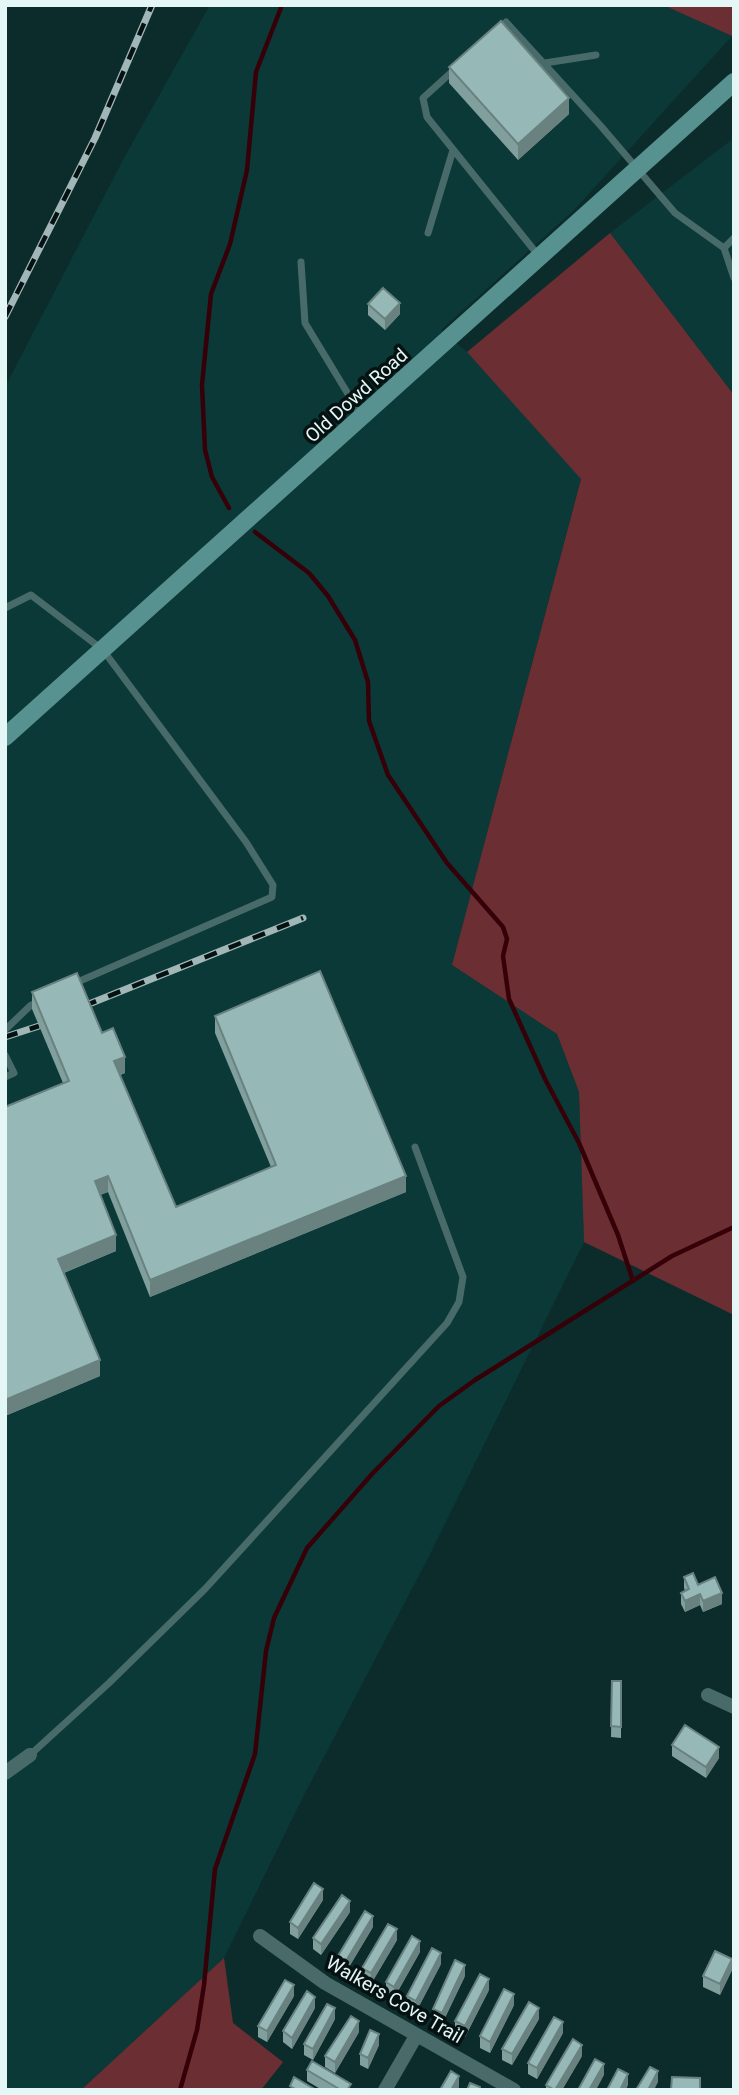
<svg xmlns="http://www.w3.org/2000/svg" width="739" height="2095" viewBox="0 0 739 2095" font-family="Roboto,sans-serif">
  <rect width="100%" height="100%" fill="#0c2c2c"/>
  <!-- built -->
  <path fill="#0b3938" d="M 210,5 L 663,5 L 732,36 L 574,210 L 441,330 L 467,352 L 581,478 L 452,965 L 557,1034 L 579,1092 L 584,1242 L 428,1558 L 302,1799 L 224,1958 L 81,2090 L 5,2090 L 5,387 L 124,158 Z
    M 734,138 L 734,395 L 610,233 Z"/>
  <!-- green -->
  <path fill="#6b2e33" d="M 663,5 L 734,5 L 734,36 L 732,36 Z
    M 610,233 L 734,395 L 734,1315 L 584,1242 L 579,1092 L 557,1034 L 452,965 L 581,479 L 467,352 Z
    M 224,1958 L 233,2023 L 283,2062 L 261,2090 L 81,2090 Z"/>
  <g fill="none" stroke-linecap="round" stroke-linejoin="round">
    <!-- stream -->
    <path stroke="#360008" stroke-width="4.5" d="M 229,508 L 212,477 L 205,450 L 202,385 L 211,294 L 230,244 L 247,170 L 256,72 L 282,5
      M 255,532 L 309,573 L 328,596 L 355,640 L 368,682 L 369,721 L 388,775 L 447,863 L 503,927 L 507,939 L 503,956 L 509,999 L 545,1079 L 579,1143 L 618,1235 L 633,1281
      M 180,2090 L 197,2030 L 204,1985 L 215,1869 L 255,1754 L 266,1651 L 274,1618 L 307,1548 L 372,1474 L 439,1406 L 475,1380 L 672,1256 L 734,1227"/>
    <!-- lane -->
    <path stroke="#486b6a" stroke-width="7" d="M 497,31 L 506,22 L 600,125 L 675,213 L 724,248 L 734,278
      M 545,63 L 596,55
      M 455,69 L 423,98 L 427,117 L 538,255
      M 428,233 L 453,150
      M 724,248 L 734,238
      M 301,262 L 305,323 L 362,417
      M 5,608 L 31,595 L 103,650 L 246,842 L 273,885 L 272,897 L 73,984
      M 5,1030 L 30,1006 L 40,1001
      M 5,1055 L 14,1073 L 5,1077
      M 30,1755 L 109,1683 L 205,1589 L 447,1323 L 459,1302 L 463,1277 L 415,1147"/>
    <!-- street -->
    <path stroke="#486b6a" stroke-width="14" d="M 708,1695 L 734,1707
      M 5,1773 L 30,1755
      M 260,1936 L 325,1983 L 514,2090
      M 385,2090 L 416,2036"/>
    <!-- secondary -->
    <path stroke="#579190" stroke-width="18" d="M 5,737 L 734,82"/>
    <!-- rail casing -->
    <g stroke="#a1b7b7" stroke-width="7">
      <path id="rail" d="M 5,317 L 95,138 L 152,5
        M 84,1006 L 303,918
        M 5,1037 L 39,1026"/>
    </g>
    <!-- rail -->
    <use href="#rail" stroke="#061212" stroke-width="4.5" stroke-dasharray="13" stroke-linecap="butt"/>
  </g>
  <!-- wall -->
  <path fill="#819f9d" d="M 449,67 L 569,114 L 518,160 L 449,83 Z
    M 368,304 L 400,314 L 385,330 L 368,315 Z
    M 32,992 L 102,1033 L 125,1073 L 120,1075 L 176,1207 L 271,1167 L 215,1033 L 215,1016 L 406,1192 L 150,1297 L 108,1192 L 100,1195 L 116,1251 L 64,1273 L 100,1376 L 5,1416 L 63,1083 L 32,1009 Z
    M 684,1577 L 698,1585 L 722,1604 L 703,1612 L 700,1605 L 685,1612 L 681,1604 L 681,1593 L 685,1591 L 684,1588 Z
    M 612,1681 L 621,1681 L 621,1738 L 611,1737 Z
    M 672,1745 L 719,1758 L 706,1778 L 672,1756 Z
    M 323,1900 L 298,1939 L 290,1934 L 290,1922 Z
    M 350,1912 L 321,1955 L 313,1949 L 313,1938 Z
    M 373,1927 L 346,1972 L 338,1967 L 338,1956 Z
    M 397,1940 L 371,1984 L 362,1979 L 362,1968 Z
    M 420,1952 L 394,1998 L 386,1993 L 386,1982 Z
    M 441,1964 L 416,2012 L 407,2007 L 407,1996 Z
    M 732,1970 L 720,1995 L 703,1987 L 703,1976 Z
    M 465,1976 L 442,2024 L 433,2020 L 433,2009 Z
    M 489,1990 L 465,2037 L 455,2033 L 455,2021 Z
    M 294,1996 L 267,2042 L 258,2037 L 258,2026 Z
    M 514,2005 L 490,2053 L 480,2048 L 480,2036 Z
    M 315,2008 L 292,2049 L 283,2042 L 283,2031 Z
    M 335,2019 L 313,2060 L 304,2055 L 304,2044 Z
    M 539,2019 L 512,2065 L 502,2060 L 502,2049 Z
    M 359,2032 L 335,2073 L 325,2067 L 325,2056 Z
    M 563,2033 L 537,2079 L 528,2074 L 528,2063 Z
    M 379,2045 L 368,2069 L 360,2065 L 360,2054 Z
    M 582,2056 L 562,2090 L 546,2090 L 546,2085 Z
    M 307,2070 L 351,2090 L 322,2090 L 307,2081 Z"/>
  <!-- shaded-wall -->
  <path fill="#698280" d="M 569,98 L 569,114 L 518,160 L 518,144 Z
    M 400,303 L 400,314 L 385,330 L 385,319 Z
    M 125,1057 L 125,1073 L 114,1078 L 114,1061 Z
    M 108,1176 L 108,1192 L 95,1197 L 95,1181 Z
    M 406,1176 L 406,1192 L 150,1297 L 150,1280 Z
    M 116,1235 L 116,1251 L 58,1275 L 58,1259 Z
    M 100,1360 L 100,1376 L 5,1416 L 5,1400 Z
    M 722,1593 L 722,1604 L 703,1612 L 703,1601 Z
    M 700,1594 L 700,1605 L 685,1612 L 685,1601 Z
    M 719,1747 L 719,1758 L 706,1778 L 706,1767 Z
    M 323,1889 L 323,1900 L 298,1939 L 298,1928 Z
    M 350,1901 L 350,1912 L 321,1955 L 321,1944 Z
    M 373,1916 L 373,1927 L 346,1972 L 346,1961 Z
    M 397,1929 L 397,1940 L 371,1984 L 371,1973 Z
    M 420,1941 L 420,1952 L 394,1998 L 394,1987 Z
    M 441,1953 L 441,1964 L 416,2012 L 416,2001 Z
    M 732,1959 L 732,1970 L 720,1995 L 720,1984 Z
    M 465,1965 L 465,1976 L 442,2024 L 442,2013 Z
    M 489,1979 L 489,1990 L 465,2037 L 465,2026 Z
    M 294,1985 L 294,1996 L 267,2042 L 267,2031 Z
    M 514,1994 L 514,2005 L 490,2053 L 490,2042 Z
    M 315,1997 L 315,2008 L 292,2049 L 292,2038 Z
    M 335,2008 L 335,2019 L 313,2060 L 313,2049 Z
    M 539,2008 L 539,2019 L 512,2065 L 512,2054 Z
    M 359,2021 L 359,2032 L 335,2073 L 335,2062 Z
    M 563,2022 L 563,2033 L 537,2079 L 537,2068 Z
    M 379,2034 L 379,2045 L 368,2069 L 368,2058 Z
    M 582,2045 L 582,2056 L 562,2090 L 556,2090 Z
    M 604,2064 L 604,2075 L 596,2090 L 589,2090 Z
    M 658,2071 L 658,2082 L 654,2090 L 648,2090 Z
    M 628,2074 L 628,2085 L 626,2090 L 620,2090 Z
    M 459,2076 L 459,2087 L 458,2090 L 451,2090 Z"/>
  <!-- building -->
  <path fill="#96b9b7" stroke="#698280" stroke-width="2" d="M 501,21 L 569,98 L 518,144 L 449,67 Z
    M 383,288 L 400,303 L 385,319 L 368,304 Z
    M 320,971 L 406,1176 L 150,1280 L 108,1176 L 95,1181 L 116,1235 L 58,1259 L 100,1360 L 5,1400 L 5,1107 L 69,1081 L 32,992 L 77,973 L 102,1033 L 113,1028 L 125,1057 L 114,1061 L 176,1207 L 276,1165 L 215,1016 Z
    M 693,1573 L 698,1585 L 715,1577 L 722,1593 L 703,1601 L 700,1594 L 685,1601 L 681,1593 L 689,1589 L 684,1577 Z
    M 612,1681 L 621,1681 L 621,1727 L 611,1726 Z
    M 685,1725 L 719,1747 L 706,1767 L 672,1745 Z
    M 314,1883 L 323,1889 L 298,1928 L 290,1922 Z
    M 342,1895 L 350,1901 L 321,1944 L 313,1938 Z
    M 365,1911 L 373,1916 L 346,1961 L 338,1956 Z
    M 388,1924 L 397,1929 L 371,1973 L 362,1968 Z
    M 412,1936 L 420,1941 L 394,1987 L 386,1982 Z
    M 432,1948 L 441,1953 L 416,2001 L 407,1996 Z
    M 715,1951 L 732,1959 L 720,1984 L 703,1976 Z
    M 455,1960 L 465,1965 L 442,2013 L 433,2009 Z
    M 480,1974 L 489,1979 L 465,2026 L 455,2021 Z
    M 285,1980 L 294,1985 L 267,2031 L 258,2026 Z
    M 504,1989 L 514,1994 L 490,2042 L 480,2036 Z
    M 307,1991 L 315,1997 L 292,2038 L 283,2031 Z
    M 529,2002 L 539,2008 L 512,2054 L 502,2049 Z
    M 327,2004 L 335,2008 L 313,2049 L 304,2044 Z
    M 351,2016 L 359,2021 L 335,2062 L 325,2056 Z
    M 554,2017 L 563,2022 L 537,2068 L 528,2063 Z
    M 370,2030 L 379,2034 L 368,2058 L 360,2054 Z
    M 573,2039 L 582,2045 L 555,2090 L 546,2085 Z
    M 595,2059 L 604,2064 L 589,2090 L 578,2090 Z
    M 312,2061 L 351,2084 L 347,2090 L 341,2090 L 307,2070 Z
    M 650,2067 L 658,2071 L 648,2090 L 636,2090 Z
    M 618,2069 L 628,2074 L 620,2090 L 607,2090 Z
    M 451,2071 L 459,2076 L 451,2090 L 440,2090 Z
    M 294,2077 L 316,2090 L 297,2090 L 290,2086 Z
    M 672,2077 L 700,2078 L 700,2090 L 671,2090 Z
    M 470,2083 L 480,2087 L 479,2090 L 467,2090 Z"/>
  <g text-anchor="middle" stroke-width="7" stroke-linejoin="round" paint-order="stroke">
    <!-- street labels -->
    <g font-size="19" fill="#e5f6f6" stroke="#061212">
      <text transform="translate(356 395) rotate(-42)" y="7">Old Dowd Road</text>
      <text transform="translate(395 1999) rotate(30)" y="7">Walkers Cove Trail</text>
    </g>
  </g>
  <!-- border -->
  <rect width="739" height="2095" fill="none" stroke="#e5f6f6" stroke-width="14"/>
</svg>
